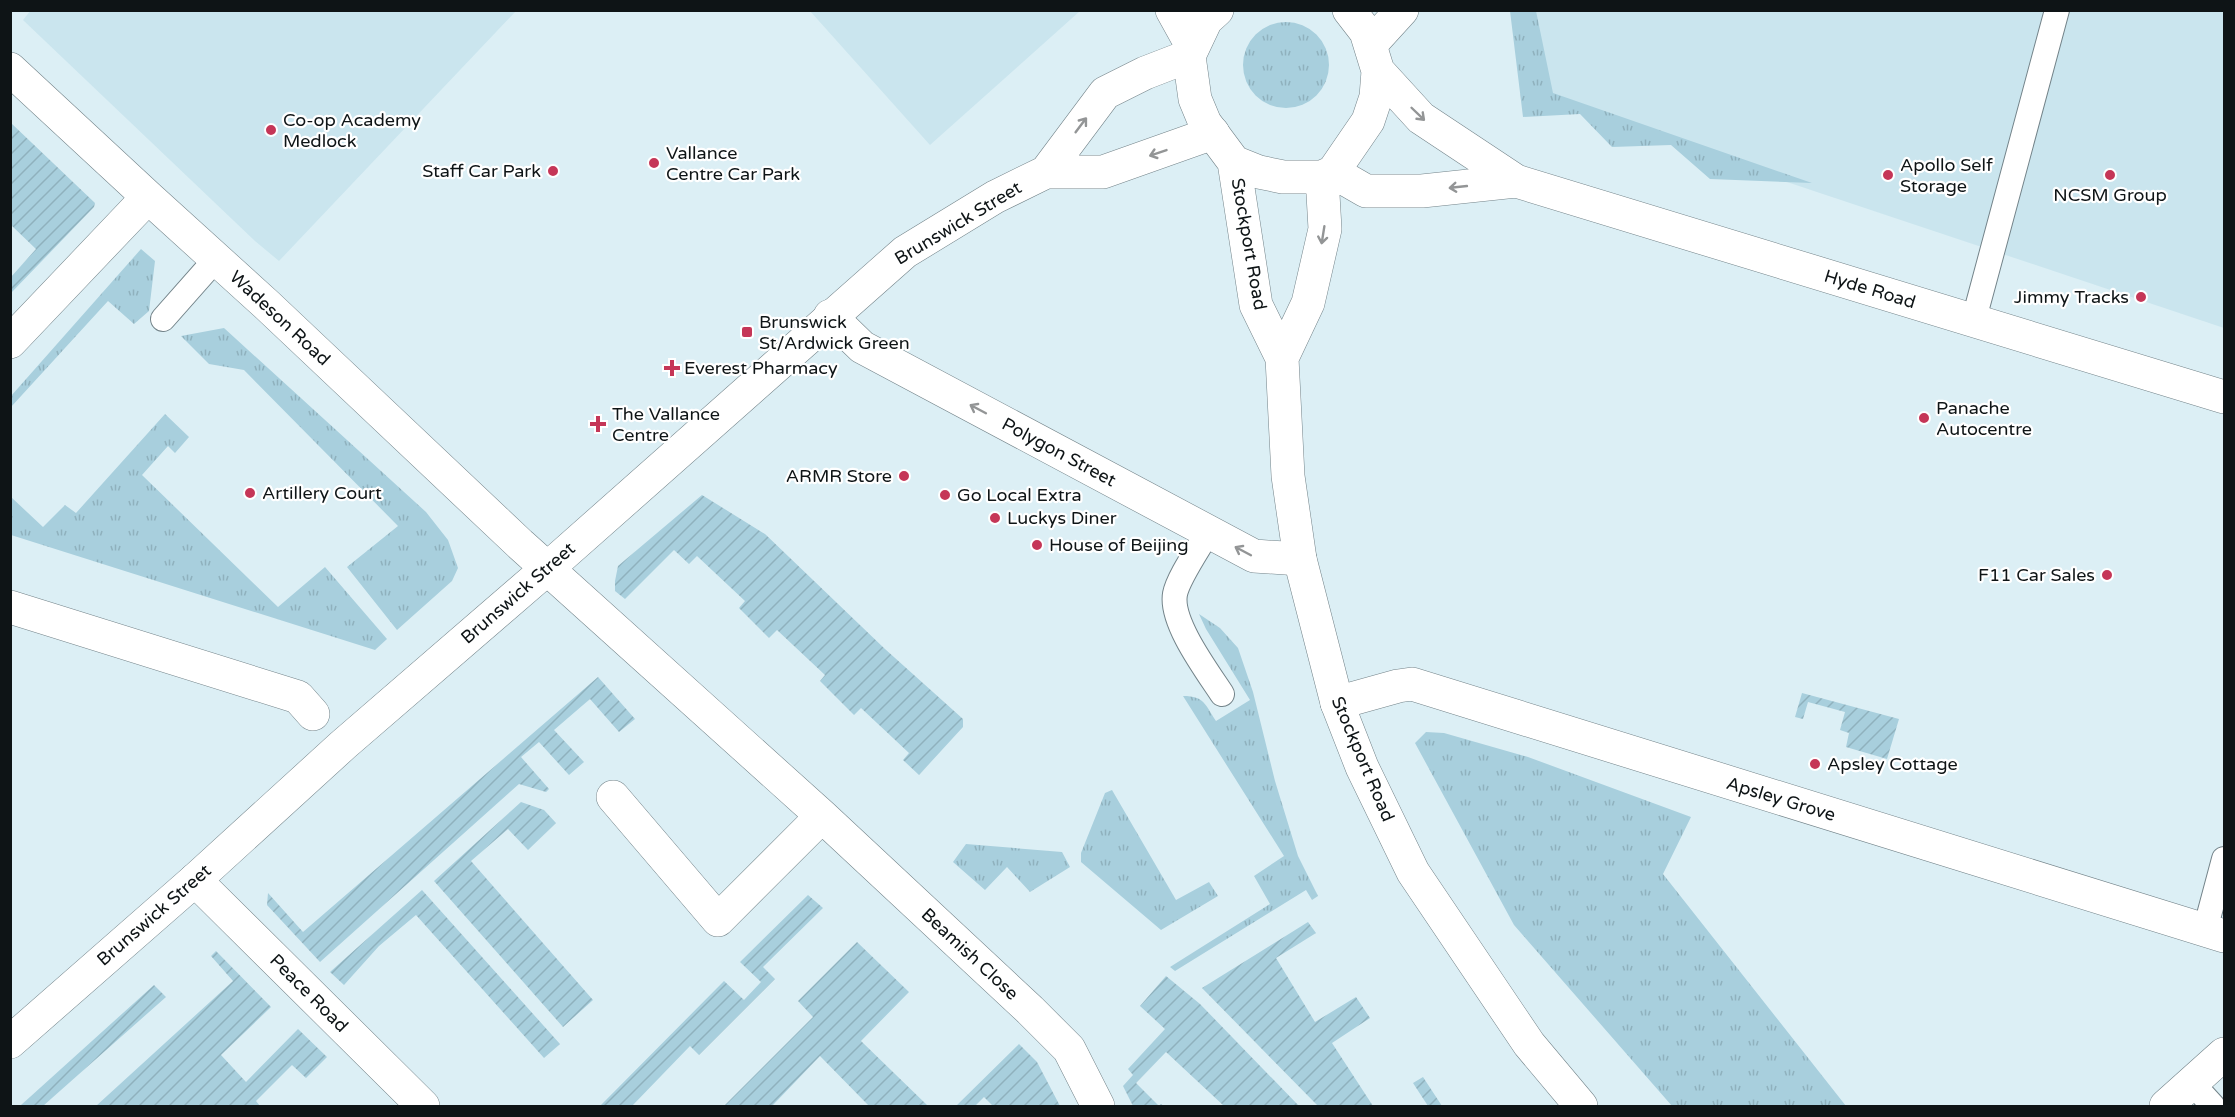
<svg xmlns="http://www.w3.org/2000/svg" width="2235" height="1117" viewBox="0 0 2235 1117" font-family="'Varela Round',sans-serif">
  <defs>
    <pattern id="grass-tufts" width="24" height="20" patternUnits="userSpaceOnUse" patternTransform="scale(1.5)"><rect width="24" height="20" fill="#a8cfdd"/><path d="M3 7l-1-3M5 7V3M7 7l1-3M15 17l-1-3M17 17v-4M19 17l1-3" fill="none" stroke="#8fb1bd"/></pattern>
    <pattern id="garden-furrows" width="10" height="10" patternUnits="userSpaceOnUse" patternTransform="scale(1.5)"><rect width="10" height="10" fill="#a8cfdd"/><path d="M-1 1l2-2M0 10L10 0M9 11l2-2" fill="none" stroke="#8fb1bd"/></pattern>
  </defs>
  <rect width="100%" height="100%" fill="#dceff5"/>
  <!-- built -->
  <path fill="#cae5ee" d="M 31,10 L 516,10 L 516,11 L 279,261 L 255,241 L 23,20 Z
    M 810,11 L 1080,11 L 930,145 Z
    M 1527,11 L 2224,11 L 2224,328 L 1536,98 Z"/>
  <!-- grass -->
  <path fill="url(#grass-tufts)" d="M 1510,11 L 1536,11 L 1553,93 L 1812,183 L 1710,179 L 1671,145 L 1612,147 L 1580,114 L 1523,117 Z
    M1243 65a43 43 0 1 1 86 0a43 43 0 1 1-86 0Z
    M 141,249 L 155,261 L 149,311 L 134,324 L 108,301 L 11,407 L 11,396 Z
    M 224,328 L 426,512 L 448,540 L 458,568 L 452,581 L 397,630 L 347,567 L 398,526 L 244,370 L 209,364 L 181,336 Z
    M 165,414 L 189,437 L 175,453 L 168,446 L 142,475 L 278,607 L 325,567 L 387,639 L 375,650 L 11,535 L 11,497 L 43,527 L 65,505 L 76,513 Z
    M 1199,614 L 1220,628 L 1238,648 L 1253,692 L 1275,781 L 1298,856 L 1318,896 L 1312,900 L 1306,890 L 1175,971 L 1170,967 L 1270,904 L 1254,876 L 1284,856 L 1183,696 C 1205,696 1205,705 1216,721 L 1250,700 L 1206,629 Z
    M 1426,732 L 1444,733 L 1528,757 L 1691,817 L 1663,874 L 1846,1106 L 1672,1106 L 1514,925 L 1415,743 Z
    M 1112,790 L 1176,900 L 1209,882 L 1218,896 L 1161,930 L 1081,862 L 1081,853 L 1105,793 Z
    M 966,844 L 1062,852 L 1070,867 L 1030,892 L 1007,867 L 985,890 L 953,862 Z"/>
  <!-- garden -->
  <path fill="url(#garden-furrows)" d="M 11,123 L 95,203 L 94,207 L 11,293 L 11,277 L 36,249 L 11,225 Z
    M 702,495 L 765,534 L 885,649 L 963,719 L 963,727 L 919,775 L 903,760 L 909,753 L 861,708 L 854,715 L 820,681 L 825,675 L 777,630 L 769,638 L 739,608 L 745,601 L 697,556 L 689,564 L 674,550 L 625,599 L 615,591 L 615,581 L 618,566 Z
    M 598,677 L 635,719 L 619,732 L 590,699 L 554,730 L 584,762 L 569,775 L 539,742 L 521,757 L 549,789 L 546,792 L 519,784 L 320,962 L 267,905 L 268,893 L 303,932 Z
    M 1802,693 L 1899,719 L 1887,759 L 1846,747 L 1849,733 L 1840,730 L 1845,712 L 1808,702 L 1803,719 L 1795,717 Z
    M 521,802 L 544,810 L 556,823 L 528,850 L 508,829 L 471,861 L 593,1000 L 563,1027 L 434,881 Z
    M 422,890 L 560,1044 L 544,1058 L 416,915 L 379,946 L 344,985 L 330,972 Z
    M 808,895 L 823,908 L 763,967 L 775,979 L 699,1055 L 690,1046 L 632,1106 L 600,1106 L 724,981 L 744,1000 L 761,982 L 740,962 Z
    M 1308,922 L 1316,933 L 1276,958 L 1315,1022 L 1356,997 L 1370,1018 L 1332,1043 L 1373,1106 L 1318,1106 L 1202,988 Z
    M 857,942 L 909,992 L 861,1041 L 928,1106 L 869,1106 L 820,1056 L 772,1106 L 724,1106 L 813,1017 L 798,1001 Z
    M 216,951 L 271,1007 L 221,1055 L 246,1082 L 298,1029 L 327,1057 L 306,1078 L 292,1065 L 256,1101 L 260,1106 L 96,1106 L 233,981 L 211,956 Z
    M 1166,976 L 1200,1004 L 1299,1106 L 1224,1106 L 1166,1052 L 1136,1083 L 1159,1106 L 1161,1104 L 1164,1106 L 1133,1106 L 1123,1086 L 1133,1075 L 1128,1069 L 1165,1029 L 1140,1006 Z
    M 154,985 L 166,997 L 43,1106 L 20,1106 Z
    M 1019,1044 L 1037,1062 L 1060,1106 L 993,1106 L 984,1097 L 975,1106 L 956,1106 Z
    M 1423,1077 L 1442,1106 L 1428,1106 L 1413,1083 Z"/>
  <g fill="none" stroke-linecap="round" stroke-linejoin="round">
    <!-- service casing -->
    <g stroke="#738389" stroke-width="26">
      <path id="service" d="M 163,319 L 216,259
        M 1974,319 L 2057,10
        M 1208,532 C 1199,548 1178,578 1175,594 C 1170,622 1207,671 1222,694
        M 2205,930 L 2224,859
        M 2192,1083 L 2213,1106"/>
    </g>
    <!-- pedestrian casing -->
    <g stroke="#738389" stroke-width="34">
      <path id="pedestrian" d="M 10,607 L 298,697 L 313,714"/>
    </g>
    <!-- minor casing -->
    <g stroke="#738389" stroke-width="34">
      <path id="minor" d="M 10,69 L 148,197 L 267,305 L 520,544 L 822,816 L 1030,1010 L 1069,1049 L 1098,1106
        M 830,316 L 862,347 L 1254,556 L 1300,559
        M 10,342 L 148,197
        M 1337,703 L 1398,686 L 1412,684 L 2224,936
        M 613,797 L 718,920 L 822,816
        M 195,880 L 423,1106
        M 2166,1106 L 2224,1054"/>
    </g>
    <!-- tertiary casing -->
    <g stroke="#738389" stroke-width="34">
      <path id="tertiary" d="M 1371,44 L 1402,10
        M 1046,172 L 1105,93 L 1145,73 L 1189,56
        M 10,1042 L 195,880 L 343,745 L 548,568 L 905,252 L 995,197 L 1046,172 L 1103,172 L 1213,133"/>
    </g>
    <!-- trunk casing -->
    <g stroke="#738389" stroke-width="34">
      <path id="trunk" d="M 1172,10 L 1192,46
        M 1217,10 L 1206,20 L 1189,56 L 1195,99 L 1205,123 L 1234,162 L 1259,172 L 1283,177 L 1322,177 L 1333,172 L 1368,121 L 1376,97 L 1378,71 L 1366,32 L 1349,10
        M 1378,71 L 1421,118 L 1516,181 L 2224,397
        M 1234,162 L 1256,305 L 1282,358 L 1288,476 L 1300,559 L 1337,703 L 1362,767 L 1413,872 L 1529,1044 L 1581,1106
        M 1333,172 L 1366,191 L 1422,191 L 1516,181
        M 1282,358 L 1308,303 L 1325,229 L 1322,177"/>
    </g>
    <!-- service -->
    <use href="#service" stroke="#fff" stroke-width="24"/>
    <!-- pedestrian -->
    <use href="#pedestrian" stroke="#fff" stroke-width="33"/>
    <!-- minor -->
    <use href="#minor" stroke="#fff" stroke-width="33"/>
    <!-- tertiary -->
    <use href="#tertiary" stroke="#fff" stroke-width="33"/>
    <!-- trunk -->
    <use href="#trunk" stroke="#fff" stroke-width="33"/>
  </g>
  <!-- one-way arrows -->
  <defs><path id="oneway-shaft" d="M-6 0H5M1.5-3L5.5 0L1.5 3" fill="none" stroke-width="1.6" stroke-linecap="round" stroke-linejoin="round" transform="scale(1.5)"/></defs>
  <g stroke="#939596">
    <use href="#oneway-shaft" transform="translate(1418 114) rotate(44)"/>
    <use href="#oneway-shaft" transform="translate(1081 125) rotate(-53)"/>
    <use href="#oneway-shaft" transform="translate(1158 153) rotate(161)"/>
    <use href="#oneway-shaft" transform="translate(1458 187) rotate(174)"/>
    <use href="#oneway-shaft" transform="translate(1323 235) rotate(99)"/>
    <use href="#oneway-shaft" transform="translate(978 409) rotate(-152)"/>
    <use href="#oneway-shaft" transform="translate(1243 551) rotate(-152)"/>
  </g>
  <!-- markers -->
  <g fill="#c53657" stroke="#fff" stroke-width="2">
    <circle cx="271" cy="130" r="6"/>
    <circle cx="654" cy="163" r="6"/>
    <circle cx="553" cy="171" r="6"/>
    <circle cx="1888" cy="175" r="6"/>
    <circle cx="2110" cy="175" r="6"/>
    <circle cx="2141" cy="297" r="6"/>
    <rect x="741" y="326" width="12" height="12" rx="3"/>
    <path d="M669 359h6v6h6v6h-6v6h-6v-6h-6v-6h6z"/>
    <circle cx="1924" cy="418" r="6"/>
    <path d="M595 415h6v6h6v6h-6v6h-6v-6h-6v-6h6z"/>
    <circle cx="904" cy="476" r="6"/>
    <circle cx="250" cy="493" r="6"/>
    <circle cx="945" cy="495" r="6"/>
    <circle cx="995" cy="518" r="6"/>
    <circle cx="1037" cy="545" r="6"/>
    <circle cx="2107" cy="575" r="6"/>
    <circle cx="1815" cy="764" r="6"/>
  </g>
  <g text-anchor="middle" stroke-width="4.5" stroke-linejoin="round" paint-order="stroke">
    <!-- poi labels -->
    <g font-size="18" fill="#0e1416" stroke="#fff" text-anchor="start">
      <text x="283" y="126">Co-op Academy<tspan x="283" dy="21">Medlock</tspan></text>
      <text x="666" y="159">Vallance<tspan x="666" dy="21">Centre Car Park</tspan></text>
      <text x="1900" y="171">Apollo Self<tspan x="1900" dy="21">Storage</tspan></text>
      <text x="541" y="177" text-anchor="end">Staff Car Park</text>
      <text x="2110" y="201" text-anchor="middle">NCSM Group</text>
      <text x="2129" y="303" text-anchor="end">Jimmy Tracks</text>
      <text x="759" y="328">Brunswick<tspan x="759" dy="21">St/Ardwick Green</tspan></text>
      <text x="684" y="374">Everest Pharmacy</text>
      <text x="1936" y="414">Panache<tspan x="1936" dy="21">Autocentre</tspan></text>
      <text x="612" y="420">The Vallance<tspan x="612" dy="21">Centre</tspan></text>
      <text x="892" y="482" text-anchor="end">ARMR Store</text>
      <text x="262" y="499">Artillery Court</text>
      <text x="957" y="501">Go Local Extra</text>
      <text x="1007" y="524">Luckys Diner</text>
      <text x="1049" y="551">House of Beijing</text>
      <text x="2095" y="581" text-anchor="end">F11 Car Sales</text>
      <text x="1827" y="770">Apsley Cottage</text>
    </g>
    <!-- street labels -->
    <g font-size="18" fill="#0e1416" stroke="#fff">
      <text transform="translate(958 223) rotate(-31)" y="6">Brunswick Street</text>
      <text transform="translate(1249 244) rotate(80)" y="6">Stockport Road</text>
      <text transform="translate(1870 289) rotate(17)" y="6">Hyde Road</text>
      <text transform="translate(280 318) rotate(43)" y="6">Wadeson Road</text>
      <text transform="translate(1059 452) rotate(28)" y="6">Polygon Street</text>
      <text transform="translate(518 593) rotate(-41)" y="6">Brunswick Street</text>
      <text transform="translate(1363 759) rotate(67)" y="6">Stockport Road</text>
      <text transform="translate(1781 799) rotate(17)" y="6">Apsley Grove</text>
      <text transform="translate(154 915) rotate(-41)" y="6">Brunswick Street</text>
      <text transform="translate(970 954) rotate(43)" y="6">Beamish Close</text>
      <text transform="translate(309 993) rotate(45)" y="6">Peace Road</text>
    </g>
  </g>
  <!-- border -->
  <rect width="2235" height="1117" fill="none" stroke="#0e1416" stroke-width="24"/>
</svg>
